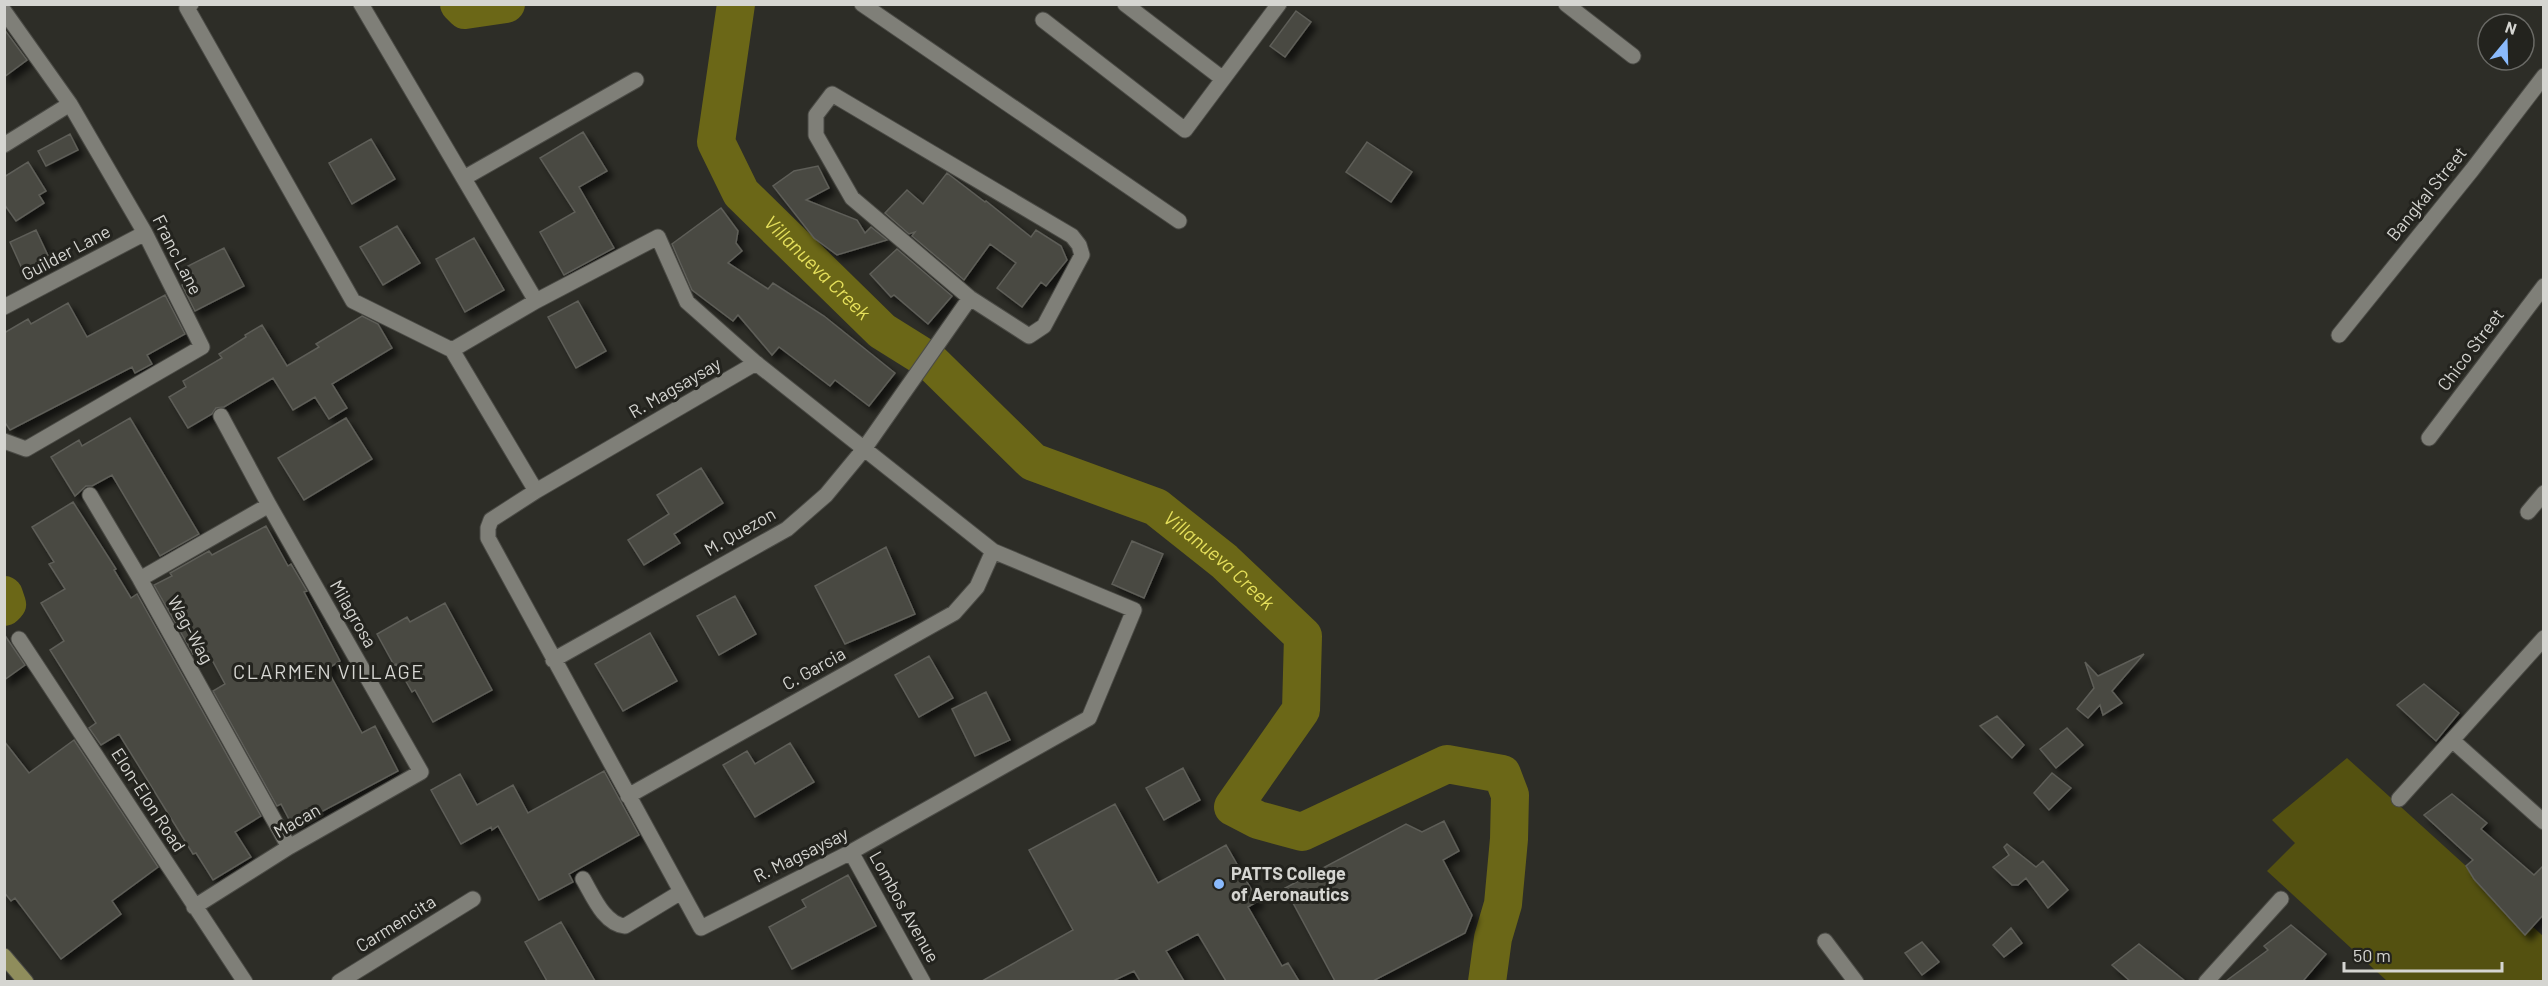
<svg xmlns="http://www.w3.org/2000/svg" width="2548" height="986" viewBox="0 0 2548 986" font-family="Barlow,sans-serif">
  <defs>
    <filter id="shadow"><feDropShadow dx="5.5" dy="5.5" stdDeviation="3" flood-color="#0009"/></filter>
  </defs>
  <rect width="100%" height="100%" fill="#2d2d27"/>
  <!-- green -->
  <path fill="#545110" d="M 2347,758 L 2543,936 L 2543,981 L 2387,981 L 2267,871 L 2295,843 L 2272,820 Z"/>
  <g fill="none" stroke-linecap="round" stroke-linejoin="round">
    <!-- river -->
    <g stroke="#6b6717" stroke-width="38">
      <path d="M 459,4 L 465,10 L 506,4"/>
      <path id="s1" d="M 736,4 L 716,142 L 741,193 L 882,331 L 930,361 L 1033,462 L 1156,507 L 1224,561 L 1303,636 L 1301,710 L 1233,807 L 1258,820 L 1302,832 L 1447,764 L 1502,774 L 1510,795 L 1509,839 L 1503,904 L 1493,938 L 1487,982"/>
      <path d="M 4,595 L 7,604 L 4,607"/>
    </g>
  </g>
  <!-- building -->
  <path fill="#494943" stroke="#5e5e58" stroke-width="1.5" filter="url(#shadow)" d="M 1296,11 L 1311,22 L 1285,57 L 1270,46 Z
    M 4,29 L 27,60 L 4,77 Z
    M 583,132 L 607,171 L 579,187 L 614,248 L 564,275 L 540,232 L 575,212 L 540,158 Z
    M 70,134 L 78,150 L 46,166 L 38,151 Z
    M 371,139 L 395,179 L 352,204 L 329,163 Z
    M 1367,142 L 1412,172 L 1391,202 L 1346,172 Z
    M 28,162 L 46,191 L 39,195 L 44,203 L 16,221 L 4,204 L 4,177 Z
    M 818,166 L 829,188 L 806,200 L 857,220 L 865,233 L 871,227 L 887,240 L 837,255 L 814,238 L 773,186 L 794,171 Z
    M 947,173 L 985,202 L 986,201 L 1031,237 L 1036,230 L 1061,246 L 1067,260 L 1046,286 L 1041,282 L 1022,307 L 997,288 L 1016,263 L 990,244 L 964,280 L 912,236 L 915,232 L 909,234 L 885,213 L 907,190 L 923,204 Z
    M 721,208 L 738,231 L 736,243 L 742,251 L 728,263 L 768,289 L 773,283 L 824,316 L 895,373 L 869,406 L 835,380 L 830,386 L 779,347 L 772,355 L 738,315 L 733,321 L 692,290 L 672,244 Z
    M 397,226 L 420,263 L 383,285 L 360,247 Z
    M 36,230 L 50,260 L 24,273 L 10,242 Z
    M 474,238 L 504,290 L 465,312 L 436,259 Z
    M 224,248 L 244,286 L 195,311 L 182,285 L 195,278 L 188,266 Z
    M 897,249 L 952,296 L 928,324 L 894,295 L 891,297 L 870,274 Z
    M 165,295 L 185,334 L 147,355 L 152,364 L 135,373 L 132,367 L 10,430 L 4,421 L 4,333 L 28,319 L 31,324 L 68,303 L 87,337 Z
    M 578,301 L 606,351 L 576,368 L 548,317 Z
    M 362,316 L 378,324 L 392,348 L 332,384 L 347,408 L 329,419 L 315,397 L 293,410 L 273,378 L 224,407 L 216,408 L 212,414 L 188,428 L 169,397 L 186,387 L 183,381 L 222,358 L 219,354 L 246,337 L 245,335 L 262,325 L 287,366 L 319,347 L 316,344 Z
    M 130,418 L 199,534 L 160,556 L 112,475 L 92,486 L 86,486 L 75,496 L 51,457 L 79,440 L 82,446 Z
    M 346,418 L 372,459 L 304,500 L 278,458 Z
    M 701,468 L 723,503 L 674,534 L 680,543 L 644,565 L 628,540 L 669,514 L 657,495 Z
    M 73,502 L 116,569 L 114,570 L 131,598 L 137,594 L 261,816 L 235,832 L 251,857 L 213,880 L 196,853 L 193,854 L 119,734 L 101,745 L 89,728 L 96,723 L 50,650 L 64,641 L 41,603 L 65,589 L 49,564 L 54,562 L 32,527 Z
    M 266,526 L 288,566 L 291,564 L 307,591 L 304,592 L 340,661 L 327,669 L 362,733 L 375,726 L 398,771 L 293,827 L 281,804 L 277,806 L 213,691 L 225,684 L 205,647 L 193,654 L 154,585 L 172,576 L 170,573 L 209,551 L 212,555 Z
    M 1132,541 L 1163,554 L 1144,598 L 1112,584 Z
    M 886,547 L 915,614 L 845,644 L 815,586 Z
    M 735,596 L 756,634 L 719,655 L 697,616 Z
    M 445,603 L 492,690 L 433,722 L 415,690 L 412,692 L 396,664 L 394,665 L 377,634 L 407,617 L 410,622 Z
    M 650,633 L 677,681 L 623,711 L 595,664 Z
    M 4,634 L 25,665 L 4,680 Z
    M 2144,654 L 2112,691 L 2122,703 L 2103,715 L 2100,705 L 2088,718 L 2077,709 L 2094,688 L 2085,662 L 2098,676 Z
    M 929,656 L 953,698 L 919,717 L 895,675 Z
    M 2424,684 L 2459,713 L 2436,741 L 2397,705 Z
    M 986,692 L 1010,740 L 975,756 L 952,709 Z
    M 1997,716 L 2024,745 L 2012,758 L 1980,726 Z
    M 2067,728 L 2083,745 L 2056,768 L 2040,749 Z
    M 74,740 L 158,867 L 112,901 L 121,914 L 61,959 L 15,898 L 11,901 L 4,892 L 4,741 L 29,773 Z
    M 790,743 L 814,782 L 755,817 L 723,765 L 747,751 L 755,764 Z
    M 1183,768 L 1200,800 L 1164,820 L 1146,788 Z
    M 604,771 L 639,835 L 569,874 L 573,882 L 539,900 L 498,826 L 492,830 L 491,827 L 461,844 L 431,790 L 460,774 L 477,805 L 513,785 L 528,813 Z
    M 2052,773 L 2071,788 L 2049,810 L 2034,793 Z
    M 2452,794 L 2487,823 L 2481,829 L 2534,875 L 2544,865 L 2544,914 L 2525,935 L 2474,879 L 2466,866 L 2473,860 L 2424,815 Z
    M 1115,804 L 1158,883 L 1226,845 L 1258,901 L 1248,907 L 1282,966 L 1288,963 L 1299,981 L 1226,981 L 1198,934 L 1166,951 L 1184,981 L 1140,981 L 1134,971 L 1113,981 L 982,981 L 1073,930 L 1029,850 Z
    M 1444,821 L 1459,851 L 1443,860 L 1472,915 L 1465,933 L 1373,981 L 1335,981 L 1285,888 L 1406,824 L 1422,832 Z
    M 2007,844 L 2036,867 L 2043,861 L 2068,890 L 2048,908 L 2026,878 L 2018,885 L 2012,885 L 1993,867 L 2009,855 L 2004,847 Z
    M 848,875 L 876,926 L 792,969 L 769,927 L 806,907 L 802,900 Z
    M 561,922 L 595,981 L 547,981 L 525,942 Z
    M 2291,925 L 2326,954 L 2303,981 L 2226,981 L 2268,950 L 2264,946 Z
    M 2011,928 L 2022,943 L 2004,957 L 1993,945 Z
    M 1922,942 L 1939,962 L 1922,975 L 1905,953 Z
    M 2139,944 L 2185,981 L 2130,981 L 2112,965 Z"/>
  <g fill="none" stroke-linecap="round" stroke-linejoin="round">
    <!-- minor casing -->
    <g stroke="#4b4b46" stroke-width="17">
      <path id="minor" d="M 191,4 L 187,8 L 353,301 L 452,350 L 536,491
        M 361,4 L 536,301
        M 862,4 L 1179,221
        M 1125,4 L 1223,79
        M 1566,4 L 1633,56
        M 4,11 L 70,104 L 145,233 L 202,347 L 26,449 L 4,441
        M 1043,20 L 1185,130 L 1279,4
        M 832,94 L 1072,236 L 1079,245 L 1082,255 L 1044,326 L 1029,336 L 970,298 L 852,198 L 816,135 L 816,115 Z
        M 4,145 L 70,104
        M 464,178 L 636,80
        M 4,307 L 145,233
        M 2339,335 L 2472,170 L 2544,76
        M 452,350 L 536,301 L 658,237 L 687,302 L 756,363 L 993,551 L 1134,610 L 1089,718 L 851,852 L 701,928 L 488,538 L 488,528 L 491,520 L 536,491 L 756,363
        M 2429,438 L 2544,286
        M 90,495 L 140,579 L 289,847
        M 2528,512 L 2544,493
        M 140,579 L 269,505
        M 19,639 L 245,982
        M 553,660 L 787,529 L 826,495 L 864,449 L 970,298
        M 2452,740 L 2544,822
        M 628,796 L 954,613 L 977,587 L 993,551
        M 2399,799 L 2544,638
        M 851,852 L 923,982
        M 583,879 C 593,896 604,924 625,926 L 681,892
        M 194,907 L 289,847 L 421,772 L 269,505 L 221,416
        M 1825,941 L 1856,982
        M 339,982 L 473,899
        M 2206,982 L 2281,899"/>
    </g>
    <!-- major casing -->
    <g stroke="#4b4b46" stroke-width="17">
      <path id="major" d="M 4,956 L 26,982"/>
    </g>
    <!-- minor -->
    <use href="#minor" stroke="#7f7f78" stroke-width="15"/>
    <!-- major -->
    <use href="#major" stroke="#8f8d5c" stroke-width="15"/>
  </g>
  <!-- markers -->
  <circle fill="#8abafc" stroke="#23231e" stroke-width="2" cx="1219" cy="884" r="6"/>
  <g text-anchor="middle" stroke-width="6" stroke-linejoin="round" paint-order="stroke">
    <!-- street labels -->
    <g font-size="18" fill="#d5d5d1" stroke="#23231e">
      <text transform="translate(2427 194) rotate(-51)" y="6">Bangkal Street</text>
      <text transform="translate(66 253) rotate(-28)" y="6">Guilder Lane</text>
      <text transform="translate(177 255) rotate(63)" y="6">Franc Lane</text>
      <text transform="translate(2471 350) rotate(-53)" y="6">Chico Street</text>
      <text transform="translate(675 388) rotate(-30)" y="6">R. Magsaysay</text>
      <text transform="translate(740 532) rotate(-30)" y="6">M. Quezon</text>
      <text transform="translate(353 614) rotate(60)" y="6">Milagrosa</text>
      <text transform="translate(190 630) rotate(61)" y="6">Wag-Wag</text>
      <text transform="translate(814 669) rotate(-29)" y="6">C. Garcia</text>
      <text transform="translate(148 800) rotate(57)" y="6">Elon-Elon Road</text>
      <text transform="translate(297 821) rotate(-30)" y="6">Macan</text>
      <text transform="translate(801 855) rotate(-26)" y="6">R. Magsaysay</text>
      <text transform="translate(904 907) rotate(61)" y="6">Lombos Avenue</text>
      <text transform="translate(396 924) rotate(-32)" y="6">Carmencita</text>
    </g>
    <!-- poi labels -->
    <g font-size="18" font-weight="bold" fill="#d5d5d1" stroke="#23231e" text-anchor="start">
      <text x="1231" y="880">PATTS College<tspan x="1231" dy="21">of Aeronautics</tspan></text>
    </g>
    <!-- water labels -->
    <g font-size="20" font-style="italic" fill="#e5df5b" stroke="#23231e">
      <text dy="7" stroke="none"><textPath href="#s1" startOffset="303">Villanueva Creek</textPath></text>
      <text dy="7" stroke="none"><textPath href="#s1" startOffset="808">Villanueva Creek</textPath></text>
    </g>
    <!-- neighbourhood labels -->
    <g font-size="20" letter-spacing="1.5" fill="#d5d5d1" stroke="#23231e">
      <text x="329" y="679">CLARMEN VILLAGE</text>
    </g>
  </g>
  <!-- border -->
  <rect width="2548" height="986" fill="none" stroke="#d5d5d1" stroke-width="12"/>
  <!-- north arrow -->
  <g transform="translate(2506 42) rotate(19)"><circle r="28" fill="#23231e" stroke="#6a6a66" stroke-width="1.5"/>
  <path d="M0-4.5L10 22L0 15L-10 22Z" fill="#8abafc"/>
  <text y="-9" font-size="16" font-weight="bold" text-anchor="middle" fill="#d5d5d1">N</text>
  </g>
  <!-- scale -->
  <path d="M2344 962v9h158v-9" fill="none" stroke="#d5d5d1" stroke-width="3"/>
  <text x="2353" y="962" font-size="18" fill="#d5d5d1" stroke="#23231e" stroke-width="4.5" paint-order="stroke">50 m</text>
</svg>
